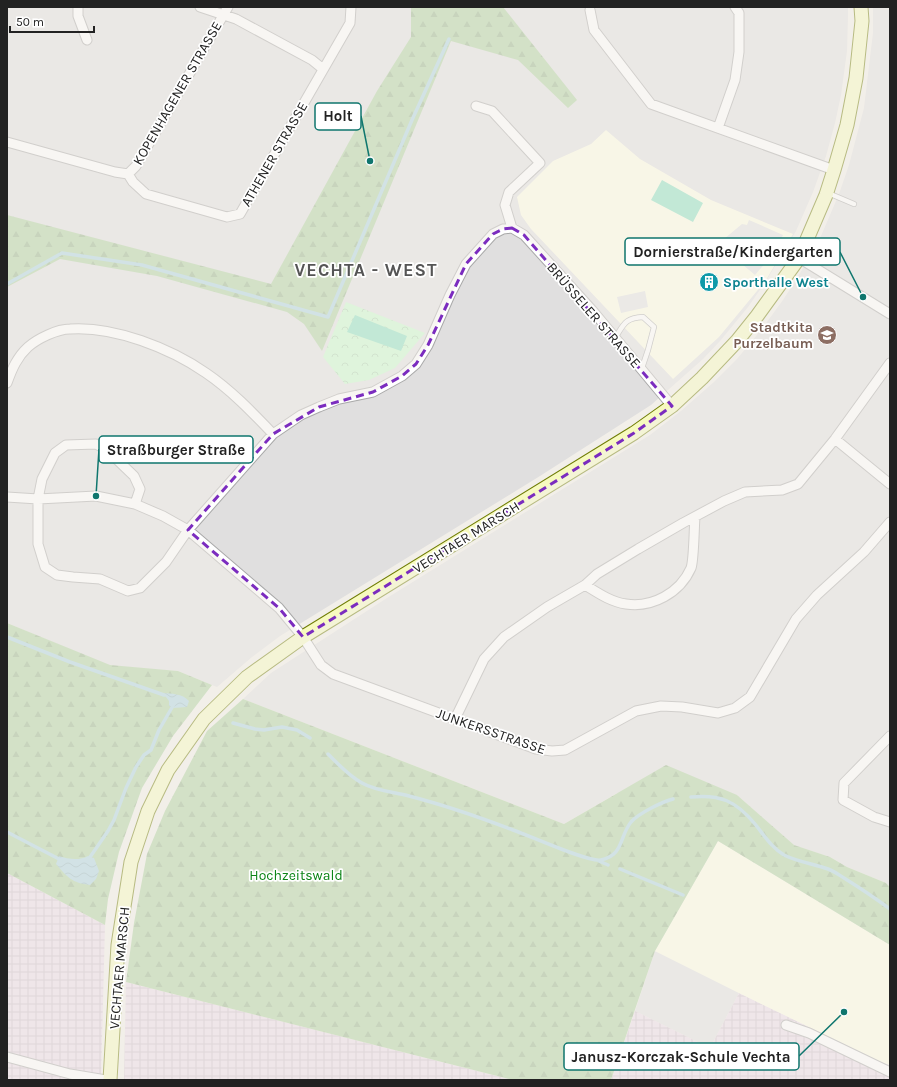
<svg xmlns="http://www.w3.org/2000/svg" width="897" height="1087" viewBox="0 0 897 1087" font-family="Karla,sans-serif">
  <defs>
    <pattern id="industrial-grid" width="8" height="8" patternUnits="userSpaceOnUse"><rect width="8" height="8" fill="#ebdbe8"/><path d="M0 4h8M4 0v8" fill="none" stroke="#c9bcc7"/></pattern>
    <pattern id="forest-firs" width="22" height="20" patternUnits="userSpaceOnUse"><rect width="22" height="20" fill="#add19e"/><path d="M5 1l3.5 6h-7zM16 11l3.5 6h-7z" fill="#95b388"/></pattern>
    <pattern id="park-crowns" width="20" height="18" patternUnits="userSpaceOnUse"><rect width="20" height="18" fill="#c8facc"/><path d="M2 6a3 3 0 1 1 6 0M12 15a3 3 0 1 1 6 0" fill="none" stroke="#acd6af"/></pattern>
    <pattern id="water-waves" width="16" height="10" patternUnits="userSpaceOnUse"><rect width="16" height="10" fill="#aad3df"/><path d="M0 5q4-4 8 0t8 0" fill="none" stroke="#92b5bf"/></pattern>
  </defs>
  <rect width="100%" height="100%" fill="#f2efe9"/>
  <!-- residential -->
  <path fill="#e0dfdf" d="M 7,7 L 848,7 L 848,15 L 847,51 L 841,95 L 835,123 L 826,156 L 813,192 L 796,231 L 766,281 L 748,307 L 720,341 L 703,359 L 651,405 L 540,476 L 280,636 L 252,657 L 217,687 L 178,671 L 110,666 L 7,623 Z
    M 873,7 L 890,7 L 890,887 L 886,883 L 847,867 L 830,857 L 793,845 L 737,795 L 617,793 L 564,824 L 243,699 L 271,673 L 387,598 L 650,435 L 681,411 L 714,382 L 737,359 L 761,330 L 783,300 L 796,280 L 818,243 L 839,194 L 849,165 L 864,108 L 873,33 Z
    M 655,951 L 739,993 L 710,1048 L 635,1011 Z"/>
  <!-- industrial -->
  <path fill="url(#industrial-grid)" d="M 7,873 L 105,925 L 101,1080 L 7,1080 Z
    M 126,982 L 513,1080 L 124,1080 Z
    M 739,993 L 881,1062 L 890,1065 L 890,1080 L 611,1080 L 635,1011 L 710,1048 Z"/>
  <!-- education -->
  <path fill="#ffffe5" d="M 606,130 L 640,159 L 711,200 L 793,234 L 766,280 L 719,337 L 673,379 L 531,229 L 521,215 L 517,197 L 553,161 L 591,144 Z
    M 718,841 L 890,945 L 890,1065 L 881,1062 L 739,993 L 655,951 Z"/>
  <!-- forest -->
  <path fill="url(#forest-firs)" d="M 411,7 L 503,7 L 577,100 L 568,108 L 518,60 L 451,41 L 322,351 L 304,324 L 287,312 L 157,276 L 60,259 L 7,287 L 7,215 L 271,284 L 377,91 L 411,37 Z
    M 7,623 L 110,665 L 178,671 L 212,685 L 173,736 L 142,788 L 119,852 L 108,899 L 105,925 L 7,873 Z
    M 243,699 L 564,824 L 666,765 L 737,795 L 794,845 L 830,857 L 847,867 L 886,883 L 890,887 L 890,945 L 718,841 L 655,951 L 611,1080 L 513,1080 L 126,982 L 134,923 L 147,854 L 165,811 L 207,731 Z"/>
  <!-- park -->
  <path fill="url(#park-crowns)" d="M 346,302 L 425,333 L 395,368 L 369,380 L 345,384 L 323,357 Z"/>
  <!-- pitch -->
  <path fill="#88e0be" d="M 662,180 L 703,203 L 693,222 L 651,200 Z
    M 355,315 L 407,336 L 401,351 L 347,332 Z"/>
  <!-- parking -->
  <path fill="#e2e2e2" d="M 749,220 L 783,235 L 773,254 L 755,275 L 736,259 L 741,253 L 724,239 L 742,224 L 747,225 Z
    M 645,291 L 648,307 L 621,313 L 617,297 Z"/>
  <!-- water -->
  <path fill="url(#water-waves)" d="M 162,693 C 172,694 182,693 189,701 L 187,707 L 173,708 L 169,706 L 169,701 L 166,697 L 161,694 Z
    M 59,856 C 68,859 79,861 88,856 L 94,858 L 99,871 L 96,879 L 90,885 C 72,883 67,877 56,864 Z"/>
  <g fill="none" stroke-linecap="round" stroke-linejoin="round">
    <!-- stream -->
    <path stroke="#aad3df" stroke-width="3.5" d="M 7,284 L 62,253 L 142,265 L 328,317 L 412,120 L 449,39
      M 7,637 L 70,662 L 164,695
      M 233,723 L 255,729 L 264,730 L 282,727 L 297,730 L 310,738
      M 328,754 C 338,764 349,776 362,783 C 376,791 394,792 409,796 C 444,805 479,817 513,830 C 528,835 589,863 601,860 C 624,855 619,837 631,822 C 639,813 662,802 673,799
      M 691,797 C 720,794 736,801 755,824 C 764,835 771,847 784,855 C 798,862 814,864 828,869 C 834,871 839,875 844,878 C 860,888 875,898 890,909
      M 7,832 L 61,860
      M 88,860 L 108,831 L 114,820 L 126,788 L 136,767 L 144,755 L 151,750 L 159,730 L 174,704
      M 599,861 L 608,865
      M 620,869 L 683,895"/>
    <!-- lane casing -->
    <g stroke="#a9a9a9" stroke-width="6">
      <path id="lane" d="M 828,193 L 854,204
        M 615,338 C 624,324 625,318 643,317 L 654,327 L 648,350 L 642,368"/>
    </g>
    <!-- street casing -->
    <g stroke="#a9a9a9" stroke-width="11">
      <path id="street" d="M 78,7 L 78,16 L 87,40
        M 200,7 L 236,19 L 312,60 L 323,69
        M 590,10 L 594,30 L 651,104 L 834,170
        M 476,106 L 492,111 L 540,163 L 509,192 L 505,205 L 512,228 L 524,235 L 592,310 L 672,406
        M 718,128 L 735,80 L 739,52 L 739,13 L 735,7
        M 7,142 L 115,172 L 128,174 L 136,166 L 228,7
        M 128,174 L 133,182 L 146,194 L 227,217 L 240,214 L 350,23 L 351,7
        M 799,258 L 890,314
        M 7,383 C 12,369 17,357 28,347 C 37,339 57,329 70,329 C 114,326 170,348 206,373 C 231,390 252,412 273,434
        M 835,439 L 890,484
        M 7,497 L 38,499 L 96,496 L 135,504 L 163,516 L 188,530 L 279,608 L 303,637 L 321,665 L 333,674 L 536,749 L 552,751 L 565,750 L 636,711 L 661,706 L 682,707 L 718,713 L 735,708 L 750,697 L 796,619 L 817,595 L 864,552 L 890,522
        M 135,504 L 140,489 L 134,476 L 107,450 L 96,444 L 66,445 L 55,453 L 42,479 L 38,499 L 38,544 L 45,567 L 57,575 L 73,577 L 100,579 L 128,591 L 140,588 L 166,562 L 188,530 L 273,434 L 301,415 L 319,407 L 339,399 L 373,392 L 402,376 L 416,364 L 428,345 L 450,295 L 466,264 L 493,234 L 503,229 L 512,228
        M 585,585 C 598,593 611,602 626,604 C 652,608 680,593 691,568 C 694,560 694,528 695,517
        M 455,719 L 484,659 L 504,637 L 547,607 L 585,585 L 597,574 L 638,549 L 683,523 L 724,501 L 745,492 L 782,490 L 798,484 L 835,439 L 890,363
        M 890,736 L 844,783 L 843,800 L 874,817 L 890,822
        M 786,1025 L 809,1033 L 890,1072
        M 7,1057 L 70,1074 L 106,1080"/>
    </g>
    <!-- secondary casing -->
    <g stroke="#707d05" stroke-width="15">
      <path id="secondary" d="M 110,1080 L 118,945 L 131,862 L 148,811 L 168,770 L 204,719 L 247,677 L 303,637 L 634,433 L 672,406 L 702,378 L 737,341 L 757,316 L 799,258 L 826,195 L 834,170 L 847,125 L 856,78 L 862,21 L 861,7"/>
    </g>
    <!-- lane -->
    <use href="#lane" stroke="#fff" stroke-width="4.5"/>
    <!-- street -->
    <use href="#street" stroke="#fff" stroke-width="9"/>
    <!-- secondary -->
    <use href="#secondary" stroke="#f7fabf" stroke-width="13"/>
  </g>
  <!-- marked area -->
  <path d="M0 0H897V1087H0ZM 512,228 L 524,235 L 672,406 L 634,433 L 303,637 L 279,608 L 188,530 L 273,434 L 319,407 L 373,392 L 402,376 L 416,364 L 428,345 L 466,264 L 493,234 L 503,229 Z" fill="#f2efe9" fill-opacity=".55" fill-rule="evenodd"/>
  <path fill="none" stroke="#7b2cbf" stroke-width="3" stroke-dasharray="8 5" stroke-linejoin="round" d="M 512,228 L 524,235 L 672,406 L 634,433 L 303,637 L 279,608 L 188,530 L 273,434 L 319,407 L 373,392 L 402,376 L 416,364 L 428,345 L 466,264 L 493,234 L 503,229 Z"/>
  <!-- icons -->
  <defs>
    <g id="building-disc" transform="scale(1)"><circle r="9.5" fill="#0f9aa8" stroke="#fff"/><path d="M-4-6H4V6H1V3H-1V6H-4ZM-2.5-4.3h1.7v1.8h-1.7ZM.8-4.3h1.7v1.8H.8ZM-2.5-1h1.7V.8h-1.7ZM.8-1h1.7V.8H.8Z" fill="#fff"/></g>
    <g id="school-disc" transform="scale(1)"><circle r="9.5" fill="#8d6e63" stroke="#fff"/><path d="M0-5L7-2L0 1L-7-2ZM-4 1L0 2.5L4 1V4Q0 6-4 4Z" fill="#fff"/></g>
  </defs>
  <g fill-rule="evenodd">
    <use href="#building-disc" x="709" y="282"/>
    <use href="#school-disc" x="827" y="335"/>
  </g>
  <g text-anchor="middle" stroke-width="3.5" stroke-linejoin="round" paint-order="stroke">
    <!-- street labels -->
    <g font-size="14" fill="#222" stroke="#fff">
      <text transform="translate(177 93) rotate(-60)" y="5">KOPENHAGENER STRASSE</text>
      <text transform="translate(274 154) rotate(-60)" y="5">ATHENER STRASSE</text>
      <text transform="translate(594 315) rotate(49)" y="5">BRÜSSELER STRASSE</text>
      <text transform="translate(466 537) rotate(-32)" y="5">VECHTAER MARSCH</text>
      <text transform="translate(491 731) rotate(19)" y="5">JUNKERSSTRASSE</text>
      <text transform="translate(119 968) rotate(-85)" y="5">VECHTAER MARSCH</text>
    </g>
    <!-- culture labels -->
    <g font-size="14" font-weight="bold" fill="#0d838f" stroke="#fff" text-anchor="start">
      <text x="723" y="287">Sporthalle West</text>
    </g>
    <!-- education labels -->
    <g font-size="14" font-weight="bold" fill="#785e54" stroke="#fff" text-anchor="end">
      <text x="813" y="332">Stadtkita<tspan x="813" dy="16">Purzelbaum</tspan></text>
    </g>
    <!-- park labels -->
    <g font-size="14" fill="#0c8416" stroke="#fff">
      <text x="296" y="880">Hochzeitswald</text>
    </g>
    <!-- district labels -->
    <g font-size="18" font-weight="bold" letter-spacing="1" fill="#555" stroke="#fff">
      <text x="366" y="276">VECHTA - WEST</text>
    </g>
  </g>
  <!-- callouts -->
  <path fill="none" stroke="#0f766e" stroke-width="1.5" d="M370 161L361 116M863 297L840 252M96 496L99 449M844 1012L799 1056"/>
  <g fill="#0f766e" stroke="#fff" stroke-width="1.5">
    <circle cx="370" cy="161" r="4"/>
    <circle cx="863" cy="297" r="4"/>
    <circle cx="96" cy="496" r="4"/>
    <circle cx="844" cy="1012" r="4"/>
  </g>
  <g fill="#fff" stroke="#0f766e" stroke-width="1.5">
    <rect x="315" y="103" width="46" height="27" rx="4"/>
    <rect x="625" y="238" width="215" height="27" rx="4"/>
    <rect x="99" y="436" width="154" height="27" rx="4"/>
    <rect x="564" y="1043" width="235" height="27" rx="4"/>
  </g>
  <g font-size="15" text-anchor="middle" font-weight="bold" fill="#222">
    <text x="338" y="121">Holt</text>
    <text x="733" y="257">Dornierstraße/Kindergarten</text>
    <text x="176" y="455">Straßburger Straße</text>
    <text x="681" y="1062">Janusz-Korczak-Schule Vechta</text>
  </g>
  <!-- border -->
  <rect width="897" height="1087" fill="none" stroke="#222222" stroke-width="16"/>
  <!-- scale -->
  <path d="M10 26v6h84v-6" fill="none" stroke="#222222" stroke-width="2"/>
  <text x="16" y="26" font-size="12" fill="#222222" stroke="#ffffff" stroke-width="3" paint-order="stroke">50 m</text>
</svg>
